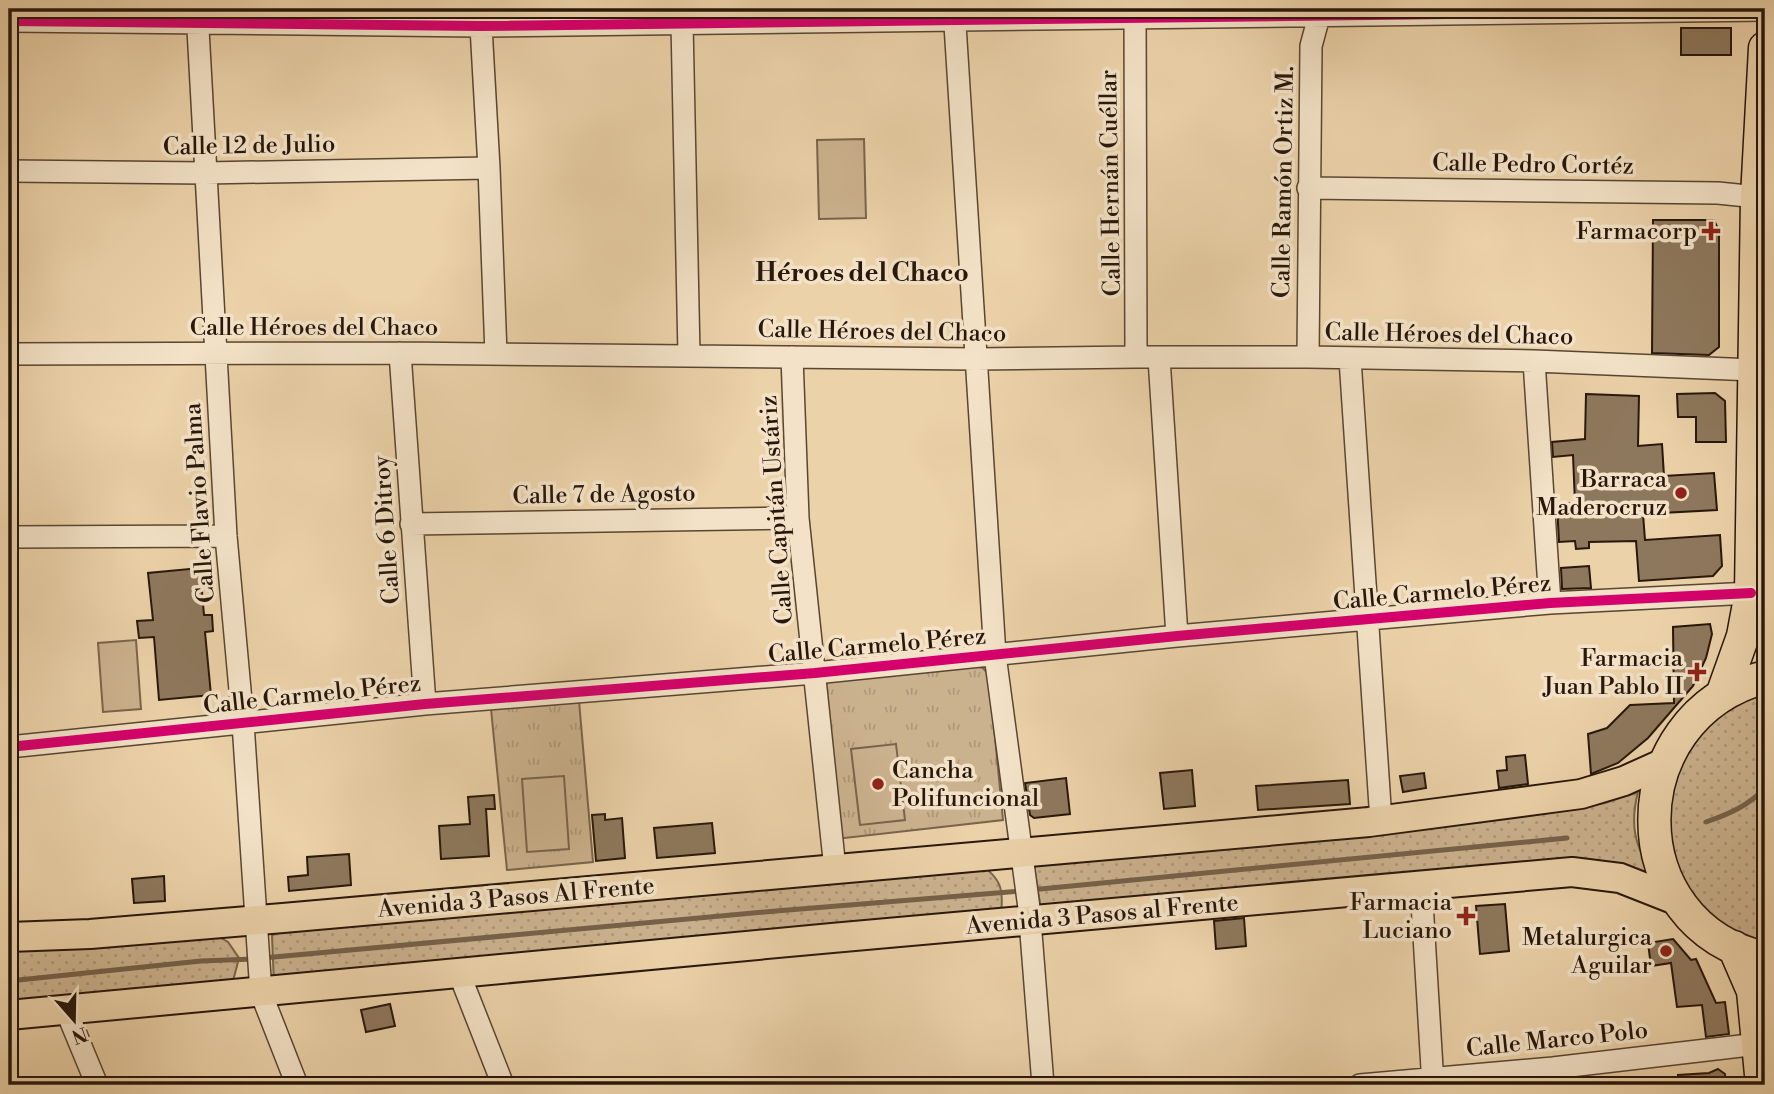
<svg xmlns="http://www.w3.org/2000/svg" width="1774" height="1094" viewBox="0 0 1774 1094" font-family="'Libre Bodoni',serif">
  <defs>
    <pattern id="grass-dots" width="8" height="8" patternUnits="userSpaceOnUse" patternTransform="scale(1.75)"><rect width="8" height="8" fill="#cbb28e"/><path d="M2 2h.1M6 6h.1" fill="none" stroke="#ae9879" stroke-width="1.8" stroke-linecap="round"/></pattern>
    <pattern id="park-tufts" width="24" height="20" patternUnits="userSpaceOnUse" patternTransform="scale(1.75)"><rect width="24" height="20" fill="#cbb28e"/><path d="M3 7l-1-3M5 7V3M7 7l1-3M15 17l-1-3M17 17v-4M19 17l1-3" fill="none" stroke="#ae9879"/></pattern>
  </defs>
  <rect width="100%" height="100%" fill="#ecd2a9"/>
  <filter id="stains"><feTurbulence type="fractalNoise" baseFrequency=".00286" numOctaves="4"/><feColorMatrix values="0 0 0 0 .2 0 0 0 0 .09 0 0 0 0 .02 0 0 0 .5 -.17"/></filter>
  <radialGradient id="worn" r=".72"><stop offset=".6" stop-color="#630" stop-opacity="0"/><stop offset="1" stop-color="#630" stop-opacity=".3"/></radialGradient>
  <!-- grass -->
  <path fill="url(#grass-dots)" stroke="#7a644c" stroke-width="2" d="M 1765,695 L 1765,944 L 1706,917 L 1664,844 L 1676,764 L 1702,729 L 1736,703 Z
    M 1638,792 C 1629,827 1636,844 1651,876 L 1041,911 L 1034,865 L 1044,857 L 1576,809 L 1605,803 Z
    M 980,864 C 1000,878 1004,888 1001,913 L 274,984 L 272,936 L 283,928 Z
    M 212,933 L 228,942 L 239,958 L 233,981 L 9,1003 L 9,950 Z"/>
  <!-- park -->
  <path fill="url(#park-tufts)" stroke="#7a644c" stroke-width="2" d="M 974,666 L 983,668 L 989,675 L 1003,820 L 836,839 L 823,691 L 827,683 L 834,678 Z
    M 579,701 L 593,862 L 507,870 L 491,709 Z"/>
  <!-- garden -->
  <path fill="#cbb28e" stroke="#7a644c" stroke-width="2" d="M 864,139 L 866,218 L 819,219 L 817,140 Z
    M 136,640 L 141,709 L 103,712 L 98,643 Z
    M 896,744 L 905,820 L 860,825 L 851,749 Z
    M 564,776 L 569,849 L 527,852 L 522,779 Z"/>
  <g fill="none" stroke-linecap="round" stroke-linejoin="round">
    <!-- stream -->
    <path stroke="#756149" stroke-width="5" d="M 1706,822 C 1729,814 1748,806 1765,788
      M 1030,890 L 1567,838
      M 263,958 L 776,911 L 1020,891
      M 9,981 L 201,961 L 253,959"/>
  </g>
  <!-- building -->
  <path fill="#8e785d" stroke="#28170b" stroke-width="2" d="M 1681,28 L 1731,28 L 1731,55 L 1681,55 Z
    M 1653,220 L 1714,220 L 1719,231 L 1719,347 L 1709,355 L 1652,353 Z
    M 1715,393 L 1725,401 L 1726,442 L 1696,442 L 1696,417 L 1678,417 L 1677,394 Z
    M 1586,394 L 1639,396 L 1638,446 L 1662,444 L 1664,476 L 1714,473 L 1717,510 L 1643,514 L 1645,540 L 1720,535 L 1722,566 L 1713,576 L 1639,581 L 1636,541 L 1589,542 L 1589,548 L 1576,549 L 1575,541 L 1559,542 L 1557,504 L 1575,503 L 1573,455 L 1553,457 L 1552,442 L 1585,439 Z
    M 1589,566 L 1591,588 L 1562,589 L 1561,568 Z
    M 200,568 L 204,615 L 212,615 L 213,631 L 205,632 L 211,695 L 159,700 L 154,637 L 139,638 L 137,621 L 153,620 L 148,573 Z
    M 1710,624 L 1712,634 L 1706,658 L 1693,686 L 1648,738 L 1618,763 L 1591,774 L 1588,734 L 1607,728 L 1630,705 L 1674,703 L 1673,627 Z
    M 1525,755 L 1528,784 L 1499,788 L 1497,771 L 1507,770 L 1506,757 Z
    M 1192,770 L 1195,806 L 1164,809 L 1160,773 Z
    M 1424,773 L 1426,788 L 1403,792 L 1400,776 Z
    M 1066,778 L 1070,814 L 1034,818 L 1030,815 L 1025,783 Z
    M 1348,780 L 1350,804 L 1258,810 L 1256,786 Z
    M 494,795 L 495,809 L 486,809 L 489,856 L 441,859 L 439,826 L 470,824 L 468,797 Z
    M 605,814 L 605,820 L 622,818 L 625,858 L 596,861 L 592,815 Z
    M 712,823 L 715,853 L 657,858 L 654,828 Z
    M 349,854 L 351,885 L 289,891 L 288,877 L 308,875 L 307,857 Z
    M 164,876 L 165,901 L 134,903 L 132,879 Z
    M 1505,904 L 1509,951 L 1480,954 L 1476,906 Z
    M 1244,918 L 1246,946 L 1216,949 L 1214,921 Z
    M 1673,939 L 1691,960 L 1696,959 L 1716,1003 L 1725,1002 L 1729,1034 L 1706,1037 L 1702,1005 L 1677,1007 L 1671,963 L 1651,966 L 1648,943 Z
    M 390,1004 L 395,1026 L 366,1032 L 361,1010 Z
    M 1718,1069 L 1725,1074 L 1725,1085 L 1678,1085 L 1678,1075 L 1709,1073 Z"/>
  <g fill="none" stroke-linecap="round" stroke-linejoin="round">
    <!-- minor casing -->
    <g stroke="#594632" stroke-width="24">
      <path id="minor" d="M 480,9 L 489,168 L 496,354
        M 954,9 L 995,655 L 1029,908 L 1043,1085
        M 1135,9 L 1136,357
        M 197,11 L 226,536 L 243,723 L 261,993 L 297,1085
        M 9,21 L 480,26 L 1765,10
        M 682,23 L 689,355
        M 9,171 L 205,173 L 489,168
        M 1308,188 L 1718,193 L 1757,197
        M 400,353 L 425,704
        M 9,354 L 400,353 L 975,359 L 1136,357 L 1308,357 L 1534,361 L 1754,370
        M 792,357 L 798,518 L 835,869
        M 1308,357 L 1311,46 L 1321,9
        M 1159,358 L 1177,636
        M 1350,359 L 1381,821
        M 1534,361 L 1550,603
        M 411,524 L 798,518
        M 9,537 L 226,536
        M 9,747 L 425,704 L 815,673 L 1177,636 L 1550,603 L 1751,593
        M 1421,886 L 1433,1085
        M 459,973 L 503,1085
        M 66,1010 L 97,1085
        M 1360,1085 L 1553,1068 L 1758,1044"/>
    </g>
    <!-- major casing -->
    <g stroke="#28170b" stroke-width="32">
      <path id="major" d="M 9,937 L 90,934 L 283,918 L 1369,822 L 1581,794 L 1624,781 L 1664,763
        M 9,1015 L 832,938 L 1572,872 L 1620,878 L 1681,902"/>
    </g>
    <!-- highway casing -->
    <g stroke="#28170b" stroke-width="35">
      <path id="highway" d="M 1765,677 C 1617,717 1618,926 1765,958
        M 1722,695 L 1743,636 L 1751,593 L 1757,197 L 1765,48
        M 1734,947 L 1753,991 L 1762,1085"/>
    </g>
    <!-- minor -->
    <use href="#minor" stroke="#f3e2c7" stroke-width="21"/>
    <!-- major -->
    <use href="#major" stroke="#ecd2a9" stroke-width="28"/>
    <!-- highway -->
    <use href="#highway" stroke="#ecd2a9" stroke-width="32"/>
    <!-- cycleway casing -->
    <g stroke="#f3e2c7" stroke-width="15">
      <path id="cycleway" d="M 9,21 L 480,26 L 1765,10
        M 9,747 L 425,704 L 815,673 L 1177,636 L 1550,603 L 1751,593"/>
    </g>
    <!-- cycleway -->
    <use href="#cycleway" stroke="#d6006c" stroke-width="10"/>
  </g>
  <!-- markers -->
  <g fill="#8f2418" stroke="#f3e2c7" stroke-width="2.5">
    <path d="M1707.5 220.5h7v7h7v7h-7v7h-7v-7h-7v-7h7z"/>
    <circle cx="1681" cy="493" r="7"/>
    <path d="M1693.5 661.5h7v7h7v7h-7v7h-7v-7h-7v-7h7z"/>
    <circle cx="878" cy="784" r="7"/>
    <path d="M1462.5 905.5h7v7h7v7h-7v7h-7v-7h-7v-7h7z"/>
    <circle cx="1666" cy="951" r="7"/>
  </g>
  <g text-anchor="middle" stroke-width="7" stroke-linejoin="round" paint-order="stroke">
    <!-- street labels -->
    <g font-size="24" fill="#28170b" stroke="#f3e2c7">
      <text transform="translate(249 145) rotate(-1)" y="8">Calle 12 de Julio</text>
      <text transform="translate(1533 164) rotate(1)" y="8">Calle Pedro Cortéz</text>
      <text transform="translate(1283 182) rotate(-89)" y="8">Calle Ramón Ortiz M.</text>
      <text transform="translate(1110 183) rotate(-91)" y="8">Calle Hernán Cuéllar</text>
      <text x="314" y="335">Calle Héroes del Chaco</text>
      <text transform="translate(882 331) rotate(1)" y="8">Calle Héroes del Chaco</text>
      <text transform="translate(1449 334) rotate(1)" y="8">Calle Héroes del Chaco</text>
      <text transform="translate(604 494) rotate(-1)" y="8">Calle 7 de Agosto</text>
      <text transform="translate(199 503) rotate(-94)" y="8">Calle Flavio Palma</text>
      <text transform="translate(776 510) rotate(-94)" y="8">Calle Capitán Ustáriz</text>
      <text transform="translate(386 530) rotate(-94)" y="8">Calle 6 Ditroy</text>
      <text transform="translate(1442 592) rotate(-5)" y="8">Calle Carmelo Pérez</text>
      <text transform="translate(877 645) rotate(-5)" y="8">Calle Carmelo Pérez</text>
      <text transform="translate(312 694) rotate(-6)" y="8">Calle Carmelo Pérez</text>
      <text transform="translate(516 897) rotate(-5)" y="8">Avenida 3 Pasos Al Frente</text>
      <text transform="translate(1102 914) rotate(-5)" y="8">Avenida 3 Pasos al Frente</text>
      <text transform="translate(1557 1039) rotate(-6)" y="8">Calle Marco Polo</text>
    </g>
    <!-- poi labels -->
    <g font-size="24" fill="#28170b" stroke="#f3e2c7" text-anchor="end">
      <text x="1697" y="239">Farmacorp</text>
      <text x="1667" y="487">Barraca<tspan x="1667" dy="28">Maderocruz</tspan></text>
      <text x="1683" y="666">Farmacia<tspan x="1683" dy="28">Juan Pablo II</tspan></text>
      <text x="892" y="778" text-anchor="start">Cancha<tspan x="892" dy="28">Polifuncional</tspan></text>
      <text x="1452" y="910">Farmacia<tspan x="1452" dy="28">Luciano</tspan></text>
      <text x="1652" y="945">Metalurgica<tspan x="1652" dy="28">Aguilar</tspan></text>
    </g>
    <!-- neighbourhood labels -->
    <g font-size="26" font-weight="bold" fill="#28170b" stroke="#f3e2c7">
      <text x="862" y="281">Héroes del Chaco</text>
    </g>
  </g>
  <!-- margin -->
  <rect width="1774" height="1094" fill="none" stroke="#ecd2a9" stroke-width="35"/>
  <rect x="10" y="10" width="1753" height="1073" fill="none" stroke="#28170b" stroke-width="3.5"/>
  <rect x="18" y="18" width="1739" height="1059" fill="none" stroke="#28170b" stroke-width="2"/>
  <!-- north arrow -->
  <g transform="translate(74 1020) rotate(160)" stroke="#f3e2c7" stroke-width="5" paint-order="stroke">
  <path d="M0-5L12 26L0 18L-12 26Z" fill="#28170b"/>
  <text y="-10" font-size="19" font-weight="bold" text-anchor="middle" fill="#28170b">N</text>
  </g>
  <rect width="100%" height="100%" filter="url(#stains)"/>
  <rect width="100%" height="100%" fill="url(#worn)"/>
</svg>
